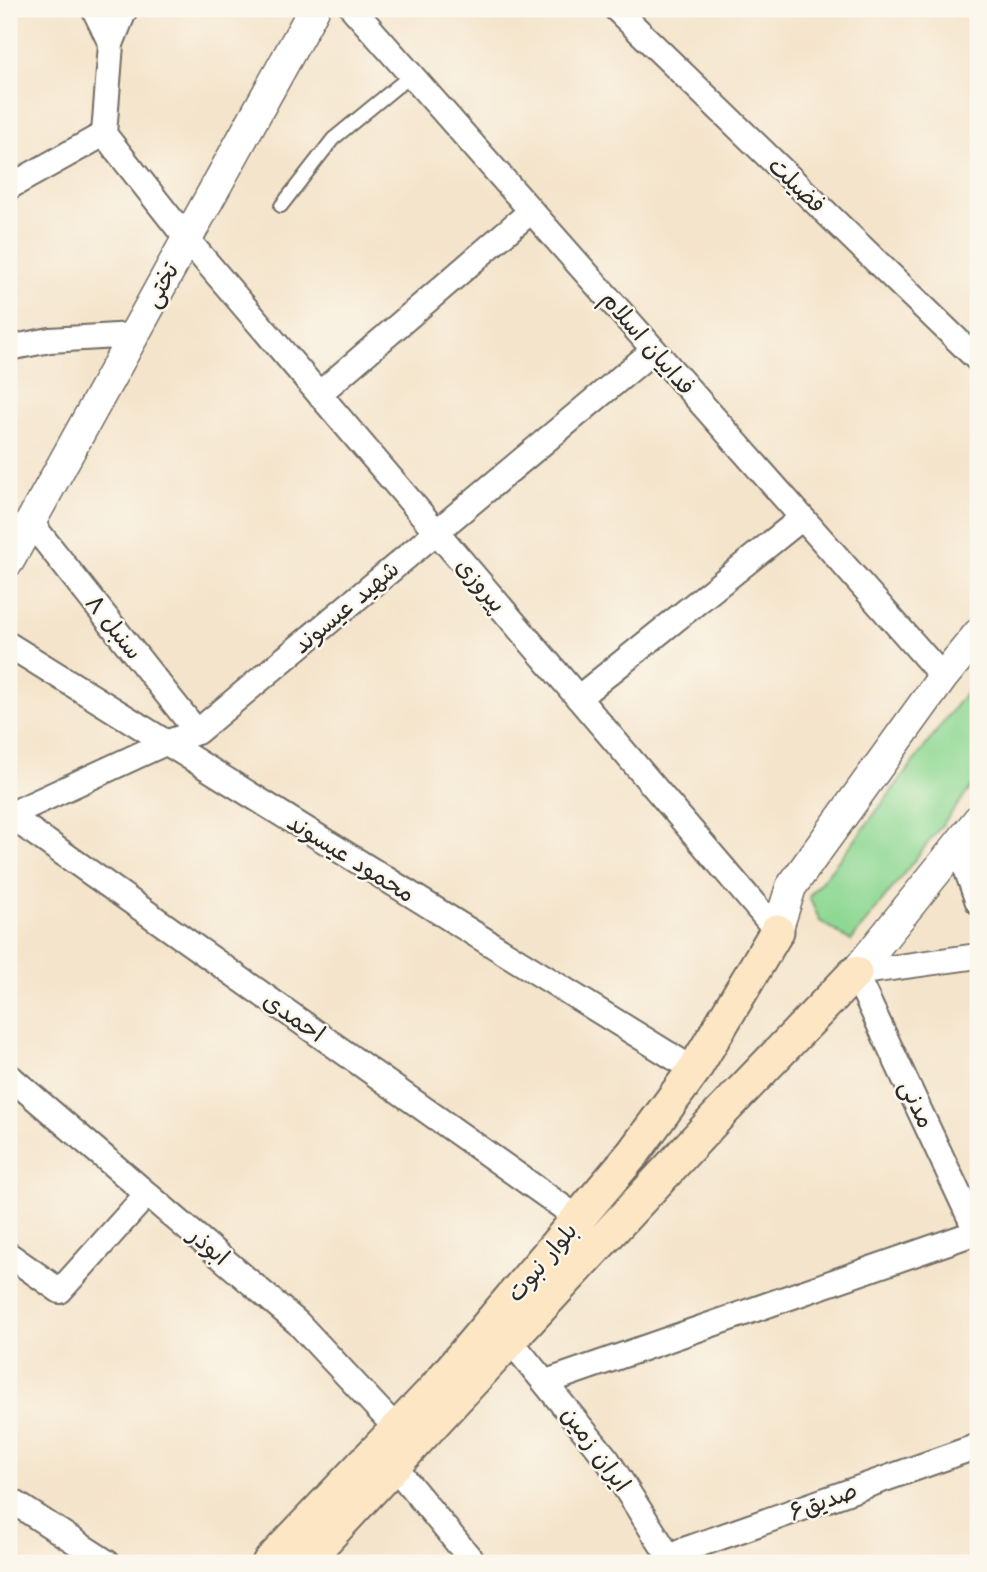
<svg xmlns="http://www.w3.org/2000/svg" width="987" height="1572" viewBox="0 0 987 1572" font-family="'Comic Neue','Playpen Sans Arabic',sans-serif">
  <rect width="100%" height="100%" fill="#fbf7ec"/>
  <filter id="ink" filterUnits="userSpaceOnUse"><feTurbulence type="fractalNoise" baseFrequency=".0143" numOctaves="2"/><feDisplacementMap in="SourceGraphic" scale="14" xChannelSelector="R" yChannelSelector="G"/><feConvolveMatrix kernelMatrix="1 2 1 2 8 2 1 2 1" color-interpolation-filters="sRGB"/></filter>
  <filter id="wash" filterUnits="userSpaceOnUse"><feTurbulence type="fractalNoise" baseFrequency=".00686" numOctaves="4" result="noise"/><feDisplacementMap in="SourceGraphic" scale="28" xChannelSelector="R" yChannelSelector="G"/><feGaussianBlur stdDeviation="1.57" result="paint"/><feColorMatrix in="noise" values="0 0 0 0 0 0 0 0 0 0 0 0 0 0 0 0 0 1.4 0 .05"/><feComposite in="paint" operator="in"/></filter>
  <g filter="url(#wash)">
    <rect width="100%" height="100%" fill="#f4e4cb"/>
    <!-- green -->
    <path fill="#8ed893" stroke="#5c825f" stroke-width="2" d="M 978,676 L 978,779 L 851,941 L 820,921 L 809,897 L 855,840 Z"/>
  </g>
  <g filter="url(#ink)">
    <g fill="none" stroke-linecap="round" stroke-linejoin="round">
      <!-- service casing -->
      <g stroke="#716c63" stroke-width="16">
        <path id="service" d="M 281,206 L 333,139 L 411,75"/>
      </g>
      <!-- minor casing -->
      <g stroke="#716c63" stroke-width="28">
        <path id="minor" d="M 94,9 L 111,44
          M 125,9 L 111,44 L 104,134 L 186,238 L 777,931
          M 353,9 L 943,677
          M 616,9 L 978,360
          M 9,187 L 104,134
          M 9,348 L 50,340 L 133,335
          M 319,394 L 531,211
          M 31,523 L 197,732
          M 9,645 L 694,1070
          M 578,698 L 802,518
          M 9,815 L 165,743 L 197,732 L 654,350
          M 9,815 L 578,1218
          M 958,846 L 978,902
          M 978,956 L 855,973 L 978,1235
          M 9,1076 L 298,1323 L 397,1429
          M 9,1255 L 60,1291 L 147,1194
          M 510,1340 L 607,1459 L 673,1563
          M 546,1382 L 977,1232
          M 394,1466 L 474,1563
          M 9,1499 L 108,1563
          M 667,1556 L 978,1446"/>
      </g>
      <!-- tertiary casing -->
      <g stroke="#716c63" stroke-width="33">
        <path id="tertiary" d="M 9,561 L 314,9
          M 777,931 L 791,887 L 943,677 L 978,634
          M 855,973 L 978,820"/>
      </g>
      <!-- secondary casing -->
      <g stroke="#716c63" stroke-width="37">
        <path id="secondary" d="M 269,1563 L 432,1392 L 634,1152 L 694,1070 L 777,931
          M 301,1563 L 323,1542 L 716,1118 L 855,973"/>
      </g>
      <!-- service -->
      <use href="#service" stroke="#fff" stroke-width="12"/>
      <!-- minor -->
      <use href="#minor" stroke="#fff" stroke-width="24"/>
      <!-- tertiary -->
      <use href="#tertiary" stroke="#fff" stroke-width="30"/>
      <!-- secondary -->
      <use href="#secondary" stroke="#fce6c4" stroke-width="33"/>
    </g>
  </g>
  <g text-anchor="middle" stroke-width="5" stroke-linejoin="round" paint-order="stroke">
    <!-- street labels -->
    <g font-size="24" fill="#2b2b2b" stroke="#fbf7ec">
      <text transform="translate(797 185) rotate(44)" y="8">فضیلت</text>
      <text transform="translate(161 285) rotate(-61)" y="8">تختی</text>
      <text transform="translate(648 343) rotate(49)" y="8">فداییان اسلام</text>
      <text transform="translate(481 585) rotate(50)" y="8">پیروزی</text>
      <text transform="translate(346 607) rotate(-40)" y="8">شهید عیسوند</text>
      <text transform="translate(114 627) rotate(51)" y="8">سنبل ۸</text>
      <text transform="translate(351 858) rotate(32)" y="8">محمود عیسوند</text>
      <text transform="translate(294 1017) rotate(35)" y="8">احمدی</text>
      <text transform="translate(917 1104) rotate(65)" y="8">مدنی</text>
      <text transform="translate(209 1246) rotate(41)" y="8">ابوذر</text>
      <text transform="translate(542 1262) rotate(-50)" y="8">بلوار نبوت</text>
      <text transform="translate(596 1449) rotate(54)" y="8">ایران زمین</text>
      <text transform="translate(823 1501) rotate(-20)" y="8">صدیق۶</text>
    </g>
  </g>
  <!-- margin -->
  <rect width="987" height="1572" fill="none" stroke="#fbf7ec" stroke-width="35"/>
</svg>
